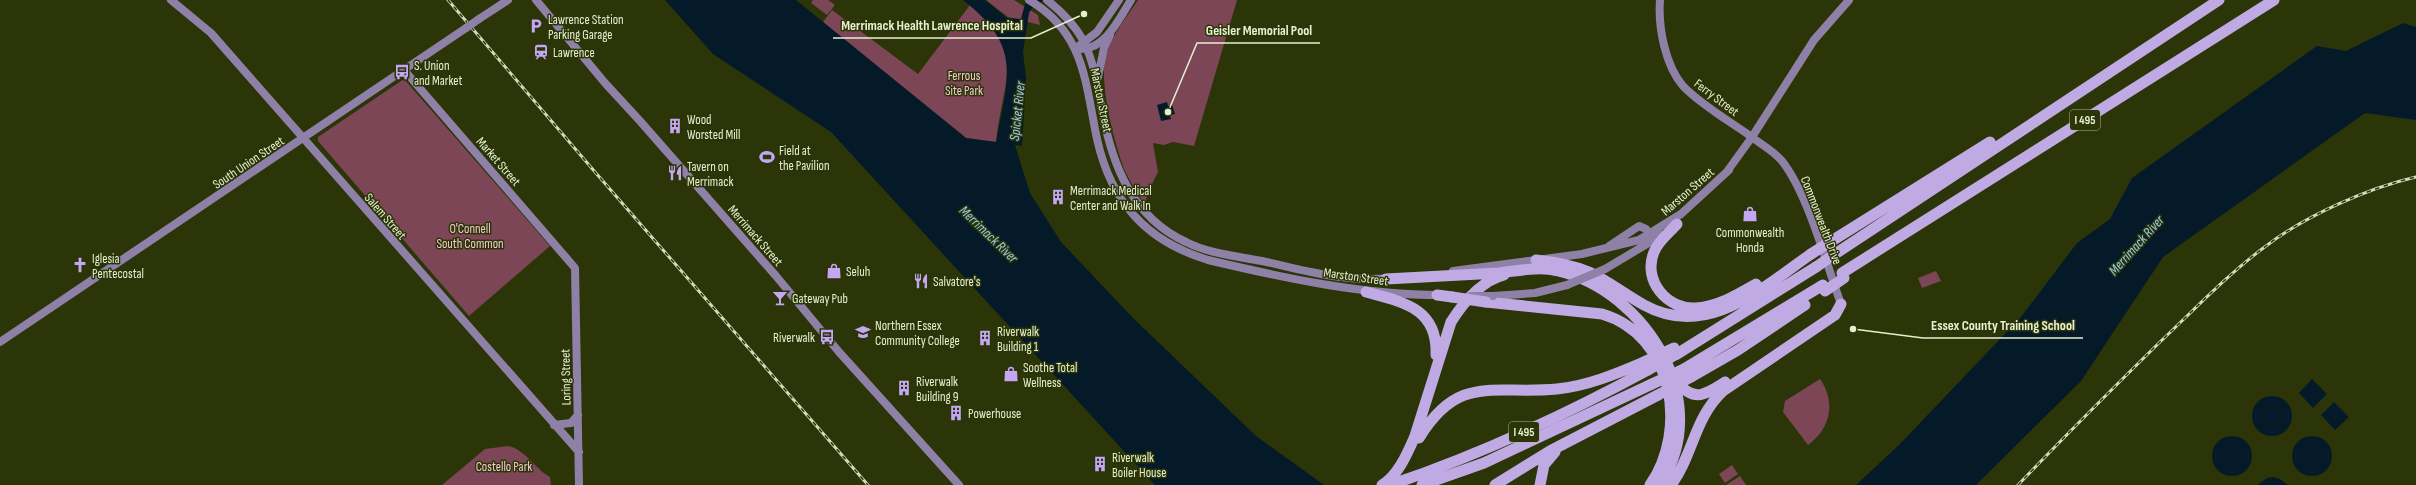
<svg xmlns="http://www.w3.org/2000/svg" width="2416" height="485" viewBox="0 0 2416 485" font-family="'Sofia Sans Condensed',sans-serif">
  <rect width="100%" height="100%" fill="#2b3507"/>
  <!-- green -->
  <path fill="#7c4656" d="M 813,0 L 828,0 L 835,5 L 827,15 L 811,3 Z
    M 986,0 L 1014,0 L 1038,15 L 1040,25 L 1008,17 Z
    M 1138,0 L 1237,0 L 1194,146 L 1173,142 L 1164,145 L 1153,143 L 1158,172 L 1148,192 L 1145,205 C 1138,194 1131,184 1126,173 C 1115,148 1098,80 1106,55 C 1112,35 1126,18 1138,0 Z
    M 970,5 C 1028,50 1002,82 996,142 L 966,138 L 823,22 L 832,10 L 918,74 Z
    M 404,79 L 550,246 L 469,316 L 318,141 L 318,137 Z
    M 1936,271 L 1941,281 L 1922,288 L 1918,278 Z
    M 1820,379 C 1836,402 1831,428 1808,445 L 1783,412 L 1785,401 Z
    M 508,446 C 525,449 535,469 550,477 L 551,485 L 442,485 L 485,449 Z
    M 1732,465 L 1738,474 L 1725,483 L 1719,474 Z
    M 1740,476 L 1746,485 L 1726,485 Z"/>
  <!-- water -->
  <path fill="#051a29" d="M 665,0 L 796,0 L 966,138 L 996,142 C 1008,76 1023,47 963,0 L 985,0 L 1007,18 L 1021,19 L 1025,4 L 1031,0 L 1044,0 L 1032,8 L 1029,13 L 1023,52 L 1026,78 L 1022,146 L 1015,145 L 1030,193 L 1061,242 L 1133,318 L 1256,436 L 1324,485 L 1155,485 L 831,132 L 713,54 Z
    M 2403,23 L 2416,27 L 2416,120 L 2365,113 L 2163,257 L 2081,381 L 1976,485 L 1856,485 L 1900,444 L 2021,317 L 2077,243 L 2110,219 L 2132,178 L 2317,46 L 2346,51 Z
    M 1167,102 L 1168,106 L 1172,105 L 1175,114 L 1170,115 L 1171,119 L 1161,121 L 1157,105 Z
    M 2312,379 L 2327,394 L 2313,408 L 2299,393 Z
    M2252 416a20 20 0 1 1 40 0a20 20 0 1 1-40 0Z
    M 2334,402 L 2349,417 L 2335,430 L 2321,415 Z
    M2212 456a20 20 0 1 1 40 0a20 20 0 1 1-40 0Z
    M2292 456a20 20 0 1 1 40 0a20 20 0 1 1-40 0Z
    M 2273,477 L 2280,479 L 2288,485 L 2257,485 L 2267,478 Z"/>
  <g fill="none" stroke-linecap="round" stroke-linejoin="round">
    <!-- secondary -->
    <path stroke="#8e80a6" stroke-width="8" d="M 171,0 L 211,33 L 579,452
      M 536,0 L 605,83 L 640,121 L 776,276 L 839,352 L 959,485
      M 1029,0 C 1085,33 1085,82 1097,139 C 1111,202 1146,241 1208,260 C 1284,278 1362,295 1441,295
      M 1047,0 C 1061,11 1074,24 1083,40 C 1094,62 1098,87 1102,110 C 1112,165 1132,217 1186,242 C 1210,254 1236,256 1262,261 C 1304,270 1346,283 1390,278
      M 1660,0 C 1658,27 1665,65 1683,86 C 1700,104 1729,121 1749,135 C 1760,144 1773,150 1782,161 C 1808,194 1826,263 1841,304
      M 479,19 L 508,0
      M 1080,45 L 1097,32 L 1119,0
      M 1081,49 C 1106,49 1120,17 1131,0
      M 404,70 L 575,268 L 579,485
      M 1098,77 L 1104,48 L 1110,35
      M 1726,173 L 1752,137 L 1814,40 L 1849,0
      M 1609,246 L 1639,226 L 1646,229 L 1649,235 L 1648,239
      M 1605,269 L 1662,235
      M 1453,271 L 1582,254 L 1639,240 L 1681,214 L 1729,170
      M 1493,296 L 1535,293 L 1567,285
      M 0,342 L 466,28
      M 554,425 L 571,423 L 578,415"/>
    <!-- highway -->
    <path stroke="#bfaae4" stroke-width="11" d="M 1677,224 C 1669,233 1658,241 1654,252 C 1642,281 1668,310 1696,308 C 1719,306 1737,295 1756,284
      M 1830,242 L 1990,142
      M 1835,254 L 2219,0
      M 1536,260 C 1554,262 1572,265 1589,272 C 1608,281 1626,295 1644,305 C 1707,340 1762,288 1811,254
      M 1842,273 L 2274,0
      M 1386,279 C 1424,277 1461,275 1498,273 C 1518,271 1539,266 1558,271 C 1646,291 1716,404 1659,485
      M 1366,292 C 1403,302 1438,308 1436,355
      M 1437,295 L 1452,297
      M 1486,302 L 1602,314 C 1673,335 1689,429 1650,485
      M 1677,354 L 1816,267
      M 1684,369 L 1823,285
      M 1691,377 L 1738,350 L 1805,305
      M 1674,379 C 1693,402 1702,397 1725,382
      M 1419,438 C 1459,373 1493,395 1557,389 C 1587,386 1616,374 1644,362
      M 1382,485 C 1398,476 1408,452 1415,436 L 1451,322 C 1463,303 1481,281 1504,275
      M 1390,485 C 1479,455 1565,415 1648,370
      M 1422,485 L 1484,463 L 1652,384
      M 1495,485 L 1550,451 L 1658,395
      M 1540,485 L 1544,465 L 1555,452
      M 1671,485 C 1693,456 1694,418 1723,391 L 1835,315 L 1841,304"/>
    <!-- rail casing -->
    <g stroke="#d2dcbc" stroke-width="3">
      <path id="rail" d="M 448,0 L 595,172 L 868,485
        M 2018,485 C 2065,436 2113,388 2161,341 C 2195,309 2228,274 2266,246 C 2305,216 2368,188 2416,177"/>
    </g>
    <!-- rail -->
    <use href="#rail" stroke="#2b3507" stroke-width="1.5" stroke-dasharray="4.5" stroke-linecap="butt"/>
    <!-- secondary-bridge -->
    <path stroke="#8e80a6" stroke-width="8" d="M 466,28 L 479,19
      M 1567,285 L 1605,269
      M 1471,296 L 1493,296"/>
    <!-- highway-bridge -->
    <path stroke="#bfaae4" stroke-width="11" d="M 1811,254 L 1830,242
      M 1816,267 L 1835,254
      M 1825,291 L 1844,278
      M 1452,297 L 1486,302
      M 1644,362 L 1674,348
      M 1648,370 L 1675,355
      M 1652,384 L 1684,369
      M 1658,395 L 1691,377"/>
  </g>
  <!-- icons -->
  <defs>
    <g id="parking-bare" transform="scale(1.2)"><path d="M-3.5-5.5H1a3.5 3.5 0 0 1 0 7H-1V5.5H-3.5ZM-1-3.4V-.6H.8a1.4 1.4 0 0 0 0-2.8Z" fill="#c3a7f2" stroke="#2b3507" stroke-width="2.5" paint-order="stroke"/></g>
    <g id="station-bare" transform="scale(1.2)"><path d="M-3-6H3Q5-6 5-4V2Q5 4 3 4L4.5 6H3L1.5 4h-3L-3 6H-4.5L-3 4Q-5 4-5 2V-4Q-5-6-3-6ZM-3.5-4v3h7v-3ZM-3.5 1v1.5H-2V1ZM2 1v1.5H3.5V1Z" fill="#c3a7f2" stroke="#2b3507" stroke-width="2.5" paint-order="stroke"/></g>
    <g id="bus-bare" transform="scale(1.2)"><path d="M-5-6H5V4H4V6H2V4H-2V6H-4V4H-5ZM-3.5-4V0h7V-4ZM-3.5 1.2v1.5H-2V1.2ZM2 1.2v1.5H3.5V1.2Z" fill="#c3a7f2" stroke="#2b3507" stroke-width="2.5" paint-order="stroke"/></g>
    <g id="building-bare" transform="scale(1.2)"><path d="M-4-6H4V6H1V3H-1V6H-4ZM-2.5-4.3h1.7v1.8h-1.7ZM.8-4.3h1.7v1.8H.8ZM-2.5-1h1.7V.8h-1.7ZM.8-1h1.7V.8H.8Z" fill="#c3a7f2" stroke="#2b3507" stroke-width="2.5" paint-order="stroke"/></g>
    <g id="stadium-bare" transform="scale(1.2)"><path d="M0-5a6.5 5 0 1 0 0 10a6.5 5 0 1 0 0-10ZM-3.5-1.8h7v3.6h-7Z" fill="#c3a7f2" stroke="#2b3507" stroke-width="2.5" paint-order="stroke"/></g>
    <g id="restaurant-bare" transform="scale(1.2)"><path d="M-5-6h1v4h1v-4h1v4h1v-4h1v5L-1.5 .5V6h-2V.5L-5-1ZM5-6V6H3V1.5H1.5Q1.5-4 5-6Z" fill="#c3a7f2" stroke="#2b3507" stroke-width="2.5" paint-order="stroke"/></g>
    <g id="shop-bare" transform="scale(1.2)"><path d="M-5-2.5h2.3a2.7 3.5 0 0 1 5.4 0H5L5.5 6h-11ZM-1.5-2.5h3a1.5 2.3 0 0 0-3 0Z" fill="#c3a7f2" stroke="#2b3507" stroke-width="2.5" paint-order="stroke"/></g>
    <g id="church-bare" transform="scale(1.2)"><path d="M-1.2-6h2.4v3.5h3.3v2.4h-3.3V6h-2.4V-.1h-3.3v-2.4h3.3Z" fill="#c3a7f2" stroke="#2b3507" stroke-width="2.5" paint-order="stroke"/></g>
    <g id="bar-bare" transform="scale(1.2)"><path d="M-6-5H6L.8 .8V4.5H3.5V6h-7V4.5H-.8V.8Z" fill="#c3a7f2" stroke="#2b3507" stroke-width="2.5" paint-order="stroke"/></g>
    <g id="university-bare" transform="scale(1.2)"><path d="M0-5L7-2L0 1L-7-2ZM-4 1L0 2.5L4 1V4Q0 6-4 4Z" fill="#c3a7f2" stroke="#2b3507" stroke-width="2.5" paint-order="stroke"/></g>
  </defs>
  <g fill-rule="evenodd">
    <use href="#parking-bare" x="536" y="26"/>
    <use href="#station-bare" x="541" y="52"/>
    <use href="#bus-bare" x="402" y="72"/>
    <use href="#building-bare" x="675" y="126"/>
    <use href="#stadium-bare" x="767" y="157"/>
    <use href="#restaurant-bare" x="675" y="173"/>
    <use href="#building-bare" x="1058" y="197"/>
    <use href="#shop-bare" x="1750" y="214"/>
    <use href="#church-bare" x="80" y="265"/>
    <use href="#shop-bare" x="834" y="271"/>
    <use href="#restaurant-bare" x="921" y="281"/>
    <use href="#bar-bare" x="780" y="298"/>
    <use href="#university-bare" x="863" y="332"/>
    <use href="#bus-bare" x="827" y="337"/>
    <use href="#building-bare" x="985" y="338"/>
    <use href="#shop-bare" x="1011" y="374"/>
    <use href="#building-bare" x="904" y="388"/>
    <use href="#building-bare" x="956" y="413"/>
    <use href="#building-bare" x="1100" y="464"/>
  </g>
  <g text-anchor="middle" stroke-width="3" stroke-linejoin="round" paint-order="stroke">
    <!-- shield labels -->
    <g fill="#2b3507" stroke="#aeb894" stroke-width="1">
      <rect x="2070" y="110" width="30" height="20" rx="3"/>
      <rect x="1509" y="422" width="30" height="20" rx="3"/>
    </g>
    <g font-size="12" font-weight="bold" fill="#e6f0d1">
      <text x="2085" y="124">I 495</text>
      <text x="1524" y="436">I 495</text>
    </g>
    <!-- poi labels -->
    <g font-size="13" fill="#e6f0d1" stroke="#2b3507" text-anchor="start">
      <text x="548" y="24">Lawrence Station<tspan x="548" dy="15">Parking Garage</tspan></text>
      <text x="553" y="57">Lawrence</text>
      <text x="414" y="70">S. Union<tspan x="414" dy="15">and Market</tspan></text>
      <text x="687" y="124">Wood<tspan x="687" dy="15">Worsted Mill</tspan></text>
      <text x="779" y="155">Field at<tspan x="779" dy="15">the Pavilion</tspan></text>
      <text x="687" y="171">Tavern on<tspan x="687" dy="15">Merrimack</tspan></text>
      <text x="1070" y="195">Merrimack Medical<tspan x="1070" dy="15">Center and Walk In</tspan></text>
      <text x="1750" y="237" text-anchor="middle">Commonwealth<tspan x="1750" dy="15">Honda</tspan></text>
      <text x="92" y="263">Iglesia<tspan x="92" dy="15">Pentecostal</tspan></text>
      <text x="846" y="276">Seluh</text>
      <text x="933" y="286">Salvatore's</text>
      <text x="792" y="303">Gateway Pub</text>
      <text x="875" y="330">Northern Essex<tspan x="875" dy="15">Community College</tspan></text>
      <text x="997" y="336">Riverwalk<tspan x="997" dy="15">Building 1</tspan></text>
      <text x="815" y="342" text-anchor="end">Riverwalk</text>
      <text x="1023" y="372">Soothe Total<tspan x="1023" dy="15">Wellness</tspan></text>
      <text x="916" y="386">Riverwalk<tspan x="916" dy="15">Building 9</tspan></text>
      <text x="968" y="418">Powerhouse</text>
      <text x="1112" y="462">Riverwalk<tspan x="1112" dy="15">Boiler House</tspan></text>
    </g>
    <!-- park labels -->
    <g font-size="13" fill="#f6c9d4" stroke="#2b3507">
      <text x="964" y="80">Ferrous<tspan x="964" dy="15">Site Park</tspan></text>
      <text x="470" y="233">O'Connell<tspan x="470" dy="15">South Common</tspan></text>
      <text x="504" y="471">Costello Park</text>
    </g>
    <!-- street labels -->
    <g font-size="13" fill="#e6f0d1" stroke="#2b3507">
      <text transform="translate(1717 97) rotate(37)" y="5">Ferry Street</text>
      <text transform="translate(1102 100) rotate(78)" y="5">Marston Street</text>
      <text transform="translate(499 161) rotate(49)" y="5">Market Street</text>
      <text transform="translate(248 162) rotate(-34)" y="5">South Union Street</text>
      <text transform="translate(1687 191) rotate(-41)" y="5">Marston Street</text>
      <text transform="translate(386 216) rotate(49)" y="5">Salem Street</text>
      <text transform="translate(1822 220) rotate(69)" y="5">Commonwealth Drive</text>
      <text transform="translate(756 235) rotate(49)" y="5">Merrimack Street</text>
      <text transform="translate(1356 276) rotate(8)" y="5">Marston Street</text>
      <text transform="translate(565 377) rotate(-91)" y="5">Loring Street</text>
    </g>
    <!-- water labels -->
    <g font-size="14" font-style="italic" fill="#98cdf5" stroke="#2b3507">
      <text transform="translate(1017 111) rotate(-84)" y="5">Spicket River</text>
      <text transform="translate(989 234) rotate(44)" y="5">Merrimack River</text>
      <text transform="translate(2136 245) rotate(-48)" y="5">Merrimack River</text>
    </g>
  </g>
  <!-- callouts -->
  <path fill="none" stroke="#e6f0d1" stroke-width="1.5" d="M1084 14L1031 38H833M1168 112L1197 43H1320M1853 329L1923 338H2083"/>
  <g fill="#e6f0d1" stroke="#2b3507" stroke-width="1.5">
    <circle cx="1084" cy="14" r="4"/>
    <circle cx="1168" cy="112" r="4"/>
    <circle cx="1853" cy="329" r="4"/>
  </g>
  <g font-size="14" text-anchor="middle" font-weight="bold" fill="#e6f0d1" stroke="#2b3507" stroke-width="3" stroke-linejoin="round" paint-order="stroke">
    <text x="932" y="30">Merrimack Health Lawrence Hospital</text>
    <text x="1259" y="35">Geisler Memorial Pool</text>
    <text x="2003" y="330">Essex County Training School</text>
  </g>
</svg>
